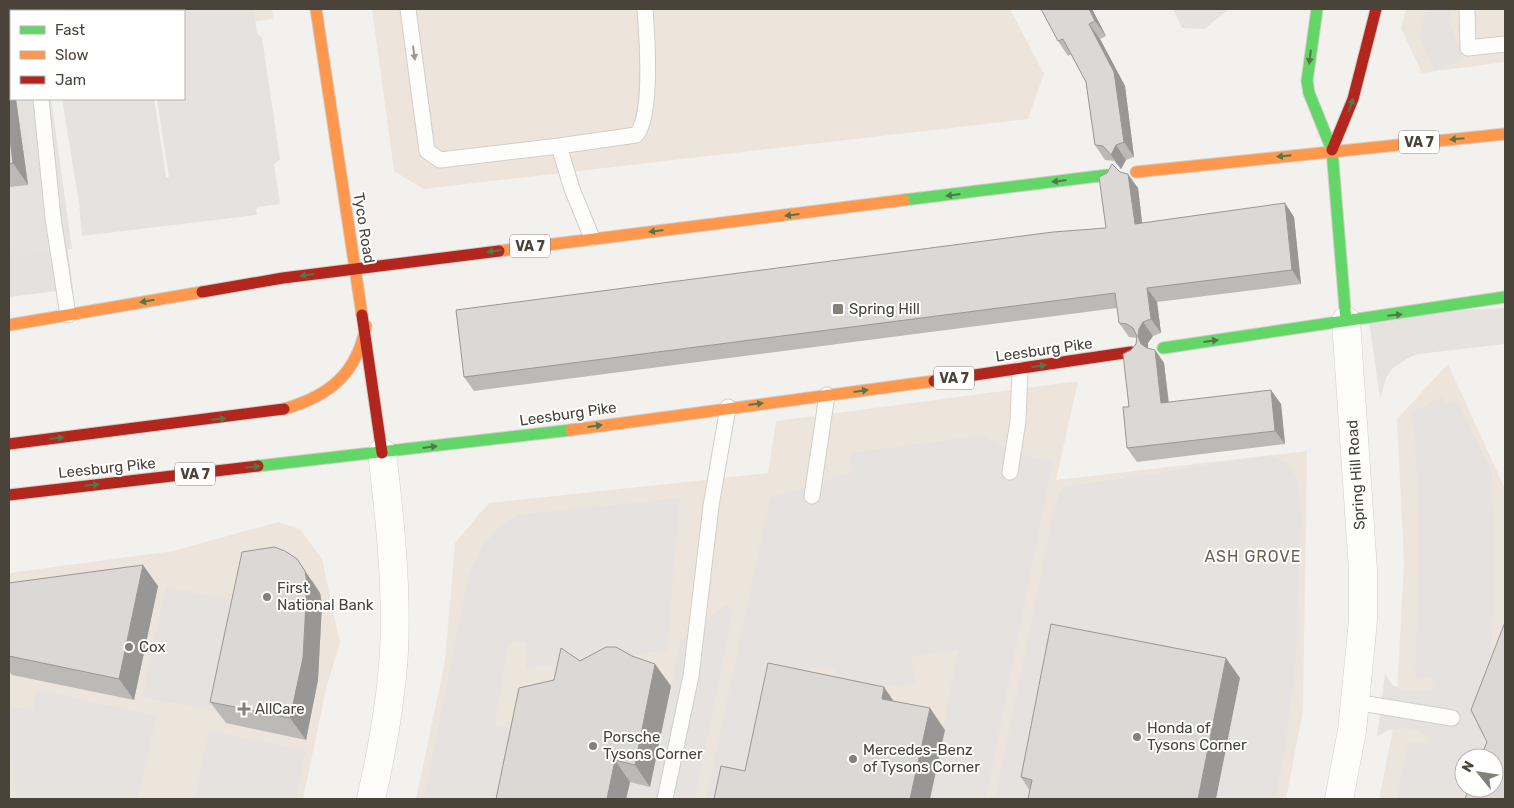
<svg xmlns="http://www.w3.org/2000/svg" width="1514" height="808" viewBox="0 0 1514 808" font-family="Rubik,sans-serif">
  <rect width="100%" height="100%" fill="#f3f1ee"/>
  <!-- commercial -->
  <path fill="#ede5db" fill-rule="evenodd" d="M 36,9 L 272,9 L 273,19 L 184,32 L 184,11 L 36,11 Z
    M 372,9 L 1010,9 L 1044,74 L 1028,119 L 423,189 L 394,171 Z
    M 1406,9 L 1505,9 L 1505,62 L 1422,73 L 1401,28 Z
    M 1448,364 L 1505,489 L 1505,799 L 1379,799 L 1396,713 L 1404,563 L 1397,419 ZM 1464,758 L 1494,758 L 1494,788 L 1464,788 Z
    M 1071,382 L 1078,382 L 1056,480 L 1307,451 L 1303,711 L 1286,799 L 416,799 L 445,661 L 455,543 L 489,503 L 768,473 L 776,421 Z
    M 278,522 L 300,529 L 322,559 L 340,643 L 327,685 L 303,799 L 9,799 L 9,573 L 173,551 Z"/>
  <!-- industrial -->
  <path fill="#e5e1de" d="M 9,9 L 11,11 L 11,99 L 48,99 L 73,289 L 9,297 Z"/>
  <!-- parking -->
  <path fill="#e5e2df" d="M 139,9 L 253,9 L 257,33 L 262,38 L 280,159 L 274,164 L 280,204 L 258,207 L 256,209 L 257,215 L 82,236 L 79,203 L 62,99 L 154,99 L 166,177 L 169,177 L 157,99 L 184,99 L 184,11 L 140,11 Z
    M 1173,9 L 1229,9 L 1204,29 L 1182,28 Z
    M 1426,9 L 1452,9 L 1449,22 L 1464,59 L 1434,71 L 1419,35 Z
    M 21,99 L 51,99 L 72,249 L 9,256 L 9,188 L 23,186 L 34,178 Z
    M 1505,308 L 1505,344 L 1418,354 L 1410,357 L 1393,368 L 1386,378 L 1380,399 L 1368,314 Z
    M 1443,397 L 1446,405 L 1458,401 L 1492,472 L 1494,589 L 1490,676 L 1480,758 L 1464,758 L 1464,788 L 1474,788 L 1472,799 L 1397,799 L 1408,741 L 1427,744 L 1430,738 L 1420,731 L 1400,728 L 1388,730 L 1377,737 L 1385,674 L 1392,685 L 1405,690 L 1430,690 L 1437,683 L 1434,679 L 1415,676 L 1419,577 L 1419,505 L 1412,412 Z
    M 981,436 L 1024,456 L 1053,461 L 986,799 L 929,799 L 958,650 L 911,657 L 916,684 L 839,690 L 835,666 L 787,671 L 733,799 L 706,799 L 770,498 L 852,472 L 850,453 Z
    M 1269,456 L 1288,463 L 1298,480 L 1301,516 L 1296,660 L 1287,735 L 1276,799 L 1216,799 L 1240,678 L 1046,799 L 995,799 L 1055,505 L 1063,487 Z
    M 680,498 L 667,650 L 526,668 L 526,641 L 509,642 L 495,725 L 516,729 L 502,799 L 424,799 L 469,574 L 482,547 L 498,528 L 517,515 Z
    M 166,587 L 238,601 L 216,711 L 142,697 Z
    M 726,604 L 733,611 L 695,799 L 626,799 L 630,782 L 650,787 L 680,642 Z
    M 37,690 L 157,716 L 137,799 L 17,799 L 9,746 L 9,717 L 11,707 L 33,709 Z
    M 208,731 L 305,750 L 296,799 L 195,799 Z"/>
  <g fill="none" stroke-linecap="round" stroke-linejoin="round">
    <!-- lane casing -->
    <g stroke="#d1cfcc" stroke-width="17">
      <path id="lane" d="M 30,9 L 31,11
        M 408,9 L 427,151 L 440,160 L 559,146 L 572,189 L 592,238
        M 1467,9 L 1468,48 L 1505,44
        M 41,99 L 53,218 L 68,315
        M 559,146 L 636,135 C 653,117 647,35 645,9
        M 1010,472 L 1018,421 L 1020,369
        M 812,496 L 827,395
        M 1355,702 L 1452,718
        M 665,799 L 691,676 L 711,506 L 728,407"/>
    </g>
    <!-- street casing -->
    <g stroke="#d1cfcc" stroke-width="29">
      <path id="street" d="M 371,799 C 382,751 391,701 394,652 C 397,586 390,519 382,453
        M 1339,799 L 1352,731 L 1363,620 L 1363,570 L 1346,321"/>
    </g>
    <!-- fast casing -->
    <g stroke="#d2cdc5" stroke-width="13">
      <path id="fast" d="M 1317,9 L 1307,81 L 1309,93 L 1332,150 L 1346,321
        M 904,200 L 1107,175
        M 1163,348 L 1505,297
        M 258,466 L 571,430"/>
    </g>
    <!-- slow casing -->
    <g stroke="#d2cdc5" stroke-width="13">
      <path id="slow" d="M 316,9 L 362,315
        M 1136,172 L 1505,134
        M 499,251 L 904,200
        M 9,325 L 202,292
        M 284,409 C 330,396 357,373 366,326
        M 571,430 L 934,381"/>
    </g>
    <!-- jam casing -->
    <g stroke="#d2cdc5" stroke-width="13">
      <path id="jam" d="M 1332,150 L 1353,99 L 1376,9
        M 202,292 L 283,278 L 499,251
        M 362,315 L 382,453
        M 934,381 L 1131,352
        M 9,444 L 284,409
        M 9,495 L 258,466"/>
    </g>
    <!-- lane -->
    <use href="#lane" stroke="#fdfdfc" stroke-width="15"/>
    <!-- street -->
    <use href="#street" stroke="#fdfdfc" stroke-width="28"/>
    <!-- fast -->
    <use href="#fast" stroke="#63d668" stroke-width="11"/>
    <!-- slow -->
    <use href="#slow" stroke="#ff974d" stroke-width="11"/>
    <!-- jam -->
    <use href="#jam" stroke="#b3261e" stroke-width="11"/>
  </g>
  <!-- wall -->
  <path fill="#bcbab7" d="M 1041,9 L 1092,9 L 1106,36 L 1100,39 L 1125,86 L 1134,157 L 1126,160 L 1121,169 L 1114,161 L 1105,160 L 1095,145 L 1086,82 L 1071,54 L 1068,56 L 1058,41 Z
    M 9,46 L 11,64 L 11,99 L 16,99 L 28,185 L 9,187 Z
    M 1120,172 L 1138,188 L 1142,223 L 1294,217 L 1301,284 L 1157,302 L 1161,333 L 1153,336 L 1148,343 L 1148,349 L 1155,350 L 1164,363 L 1169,402 L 1281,404 L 1285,444 L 1137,462 L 1127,448 L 1131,350 L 1136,344 L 1137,338 L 1129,337 L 1119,323 L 1117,308 L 474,391 L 464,377 L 1106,228 Z
    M 312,580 L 320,593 L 322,604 L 318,680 L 306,740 L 226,723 L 210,702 Z
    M 9,583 L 158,586 L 134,700 L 12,675 L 9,671 Z
    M 580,661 L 671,686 L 650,787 L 630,782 L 626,799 L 496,799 L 554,680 Z
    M 1240,678 L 1030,791 L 1021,777 Z"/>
  <!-- shaded-wall -->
  <path fill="#999795" d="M 1089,9 L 1092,9 L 1106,36 L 1095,21 Z
    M 1089,24 L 1100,39 L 1125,86 L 1134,157 L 1124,142 Z
    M 9,46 L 11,64 L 11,99 L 16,99 L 28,185 L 13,163 L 9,131 Z
    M 1116,145 L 1126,160 L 1121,169 L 1111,155 Z
    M 1128,174 L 1138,188 L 1144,238 L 1135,224 Z
    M 1285,203 L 1294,217 L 1301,284 L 1292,270 Z
    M 1147,288 L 1157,302 L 1161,333 L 1151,319 Z
    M 1143,322 L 1153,336 L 1148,343 L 1148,350 L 1141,344 L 1138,336 L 1139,329 Z
    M 1155,350 L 1164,363 L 1170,417 L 1161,403 Z
    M 1271,390 L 1281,404 L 1285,444 L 1275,431 Z
    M 297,559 L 320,593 L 322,604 L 318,680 L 306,740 L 290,718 Z
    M 143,565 L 158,586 L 134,700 L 119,679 Z
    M 1226,658 L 1240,678 L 1216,799 L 1198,799 Z
    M 655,664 L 671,686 L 650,787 L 635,765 Z
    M 884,687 L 899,709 L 882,699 Z
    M 930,708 L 945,730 L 930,799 L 910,799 Z
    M 615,760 L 630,782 L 626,799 L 607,799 Z"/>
  <!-- building -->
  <path fill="#dbd8d5" stroke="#999795" d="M 1041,9 L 1089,9 L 1095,21 L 1089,24 L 1114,72 L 1124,142 L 1116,145 L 1111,155 L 1103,146 L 1095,145 L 1086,82 L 1063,39 L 1058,41 Z
    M 9,131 L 13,163 L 9,164 Z
    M 1112,164 L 1120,172 L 1128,174 L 1135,224 L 1285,203 L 1292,270 L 1147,288 L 1151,319 L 1143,322 L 1139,329 L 1138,336 L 1141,344 L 1147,348 L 1155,350 L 1161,403 L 1271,390 L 1275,431 L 1127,448 L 1123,407 L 1129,407 L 1123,354 L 1131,350 L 1136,344 L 1137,336 L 1133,328 L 1127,324 L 1119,323 L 1115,293 L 464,377 L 456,310 L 1053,232 L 1106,228 L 1099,177 L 1107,173 Z
    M 274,547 L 285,551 L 297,559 L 305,571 L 307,583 L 303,658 L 290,718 L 210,702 L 242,552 Z
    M 143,565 L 119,679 L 9,656 L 9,583 Z
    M 1505,622 L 1505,799 L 1465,799 L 1469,788 L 1494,788 L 1494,758 L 1480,758 L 1487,742 L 1471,710 Z
    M 1051,624 L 1226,658 L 1198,799 L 1028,799 L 1032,780 L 1021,777 Z
    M 606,647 L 616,647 L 632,656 L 655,664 L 635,765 L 615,760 L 607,799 L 496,799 L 519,688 L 554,680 L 561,648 L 580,661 Z
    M 768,663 L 884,687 L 882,699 L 930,708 L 910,799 L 714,799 L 721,766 L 745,771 Z"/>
  <!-- one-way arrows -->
  <defs><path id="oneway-solid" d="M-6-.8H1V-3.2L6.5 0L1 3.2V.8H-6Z" transform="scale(1.25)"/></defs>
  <use fill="#9b9791" href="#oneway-solid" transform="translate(414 53) rotate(82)"/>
  <g fill="#53764a">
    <use href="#oneway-solid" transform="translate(1310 57) rotate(97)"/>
    <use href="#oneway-solid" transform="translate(1351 105) rotate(-69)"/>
    <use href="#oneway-solid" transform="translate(1457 139) rotate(175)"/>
    <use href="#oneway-solid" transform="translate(1284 156) rotate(174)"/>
    <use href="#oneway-solid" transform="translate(1059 181) rotate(173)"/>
    <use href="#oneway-solid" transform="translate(953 195) rotate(173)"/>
    <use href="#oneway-solid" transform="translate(792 215) rotate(173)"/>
    <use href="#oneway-solid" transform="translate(656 231) rotate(173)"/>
    <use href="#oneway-solid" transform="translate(494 251) rotate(173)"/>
    <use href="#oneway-solid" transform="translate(307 275) rotate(173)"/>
    <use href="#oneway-solid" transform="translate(147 301) rotate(170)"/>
    <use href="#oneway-solid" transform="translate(1395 315) rotate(-6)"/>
    <use href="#oneway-solid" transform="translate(1211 341) rotate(-8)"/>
    <use href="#oneway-solid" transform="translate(1039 366) rotate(-9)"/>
    <use href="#oneway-solid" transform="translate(861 391) rotate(-8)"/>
    <use href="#oneway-solid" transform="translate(756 404) rotate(-7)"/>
    <use href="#oneway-solid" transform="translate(219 419) rotate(-6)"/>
    <use href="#oneway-solid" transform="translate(595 426) rotate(-8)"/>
    <use href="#oneway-solid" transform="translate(57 438) rotate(-7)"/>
    <use href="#oneway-solid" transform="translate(430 447) rotate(-7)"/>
    <use href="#oneway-solid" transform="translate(253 467) rotate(-6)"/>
    <use href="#oneway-solid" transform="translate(92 485) rotate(-6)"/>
  </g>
  <!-- markers -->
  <g fill="#858079" stroke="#fff" stroke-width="2">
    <rect x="832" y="303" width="12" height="12" rx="2.5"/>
    <circle cx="267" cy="597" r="5"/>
    <circle cx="129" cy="647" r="5"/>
    <path d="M241.5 701.5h5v5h5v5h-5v5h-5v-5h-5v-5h5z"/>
    <circle cx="1137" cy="737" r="5"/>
    <circle cx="593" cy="746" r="5"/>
    <circle cx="853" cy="759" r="5"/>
  </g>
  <g text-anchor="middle" stroke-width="4" stroke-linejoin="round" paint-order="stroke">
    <!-- shield labels -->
    <g fill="#fff" stroke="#807b75" stroke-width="1">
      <rect x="1399" y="130.5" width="40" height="23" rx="4"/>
      <rect x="510" y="234.5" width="40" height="23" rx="4"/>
      <rect x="934" y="366.5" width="40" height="23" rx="4"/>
      <rect x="175" y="462.5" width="40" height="23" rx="4"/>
    </g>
    <g font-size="14" font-weight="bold" fill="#4a433a">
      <text x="1419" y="147">VA 7</text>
      <text x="530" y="251">VA 7</text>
      <text x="954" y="383">VA 7</text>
      <text x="195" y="479">VA 7</text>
    </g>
    <!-- street labels -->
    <g font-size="15" fill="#4a433a" stroke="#fff">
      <text transform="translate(364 228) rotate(81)" y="5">Tyco Road</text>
      <text transform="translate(1044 350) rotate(-8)" y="5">Leesburg Pike</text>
      <text transform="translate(568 414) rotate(-8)" y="5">Leesburg Pike</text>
      <text transform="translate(107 468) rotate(-6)" y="5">Leesburg Pike</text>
      <text transform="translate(1356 475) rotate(-94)" y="5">Spring Hill Road</text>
    </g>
    <!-- poi labels -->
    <g font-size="15" fill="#4a433a" stroke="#fff" text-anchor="start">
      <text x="849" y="314">Spring Hill</text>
      <text x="277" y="593">First<tspan x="277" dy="17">National Bank</tspan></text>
      <text x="139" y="652">Cox</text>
      <text x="255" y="714">AllCare</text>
      <text x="1147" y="733">Honda of<tspan x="1147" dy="17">Tysons Corner</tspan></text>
      <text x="603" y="742">Porsche<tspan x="603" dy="17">Tysons Corner</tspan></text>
      <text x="863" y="755">Mercedes-Benz<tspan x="863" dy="17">of Tysons Corner</tspan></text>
    </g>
    <!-- neighbourhood labels -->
    <g font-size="16" letter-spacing="1" fill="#6c6052" stroke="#fff">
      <text x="1253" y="562">ASH GROVE</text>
    </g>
  </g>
  <!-- border -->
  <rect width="1514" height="808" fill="none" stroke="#4a433a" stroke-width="20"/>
  <!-- legend -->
  <rect x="10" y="10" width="175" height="90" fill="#ffffff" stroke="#b7b4b0"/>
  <rect x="20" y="26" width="25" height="8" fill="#63d668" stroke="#b7b4b0"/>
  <text x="55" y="35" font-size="15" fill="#4a433a">Fast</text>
  <rect x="20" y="51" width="25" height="8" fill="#ff974d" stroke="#b7b4b0"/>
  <text x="55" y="60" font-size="15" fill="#4a433a">Slow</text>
  <rect x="20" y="76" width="25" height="8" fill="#b3261e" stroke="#b7b4b0"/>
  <text x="55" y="85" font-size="15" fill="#4a433a">Jam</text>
  <!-- north arrow -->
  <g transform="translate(1479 773) rotate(300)"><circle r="24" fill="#ffffff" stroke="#b7b4b0"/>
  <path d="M0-4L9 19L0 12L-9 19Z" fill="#858079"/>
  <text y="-8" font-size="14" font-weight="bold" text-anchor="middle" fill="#4a433a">N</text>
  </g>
</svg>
